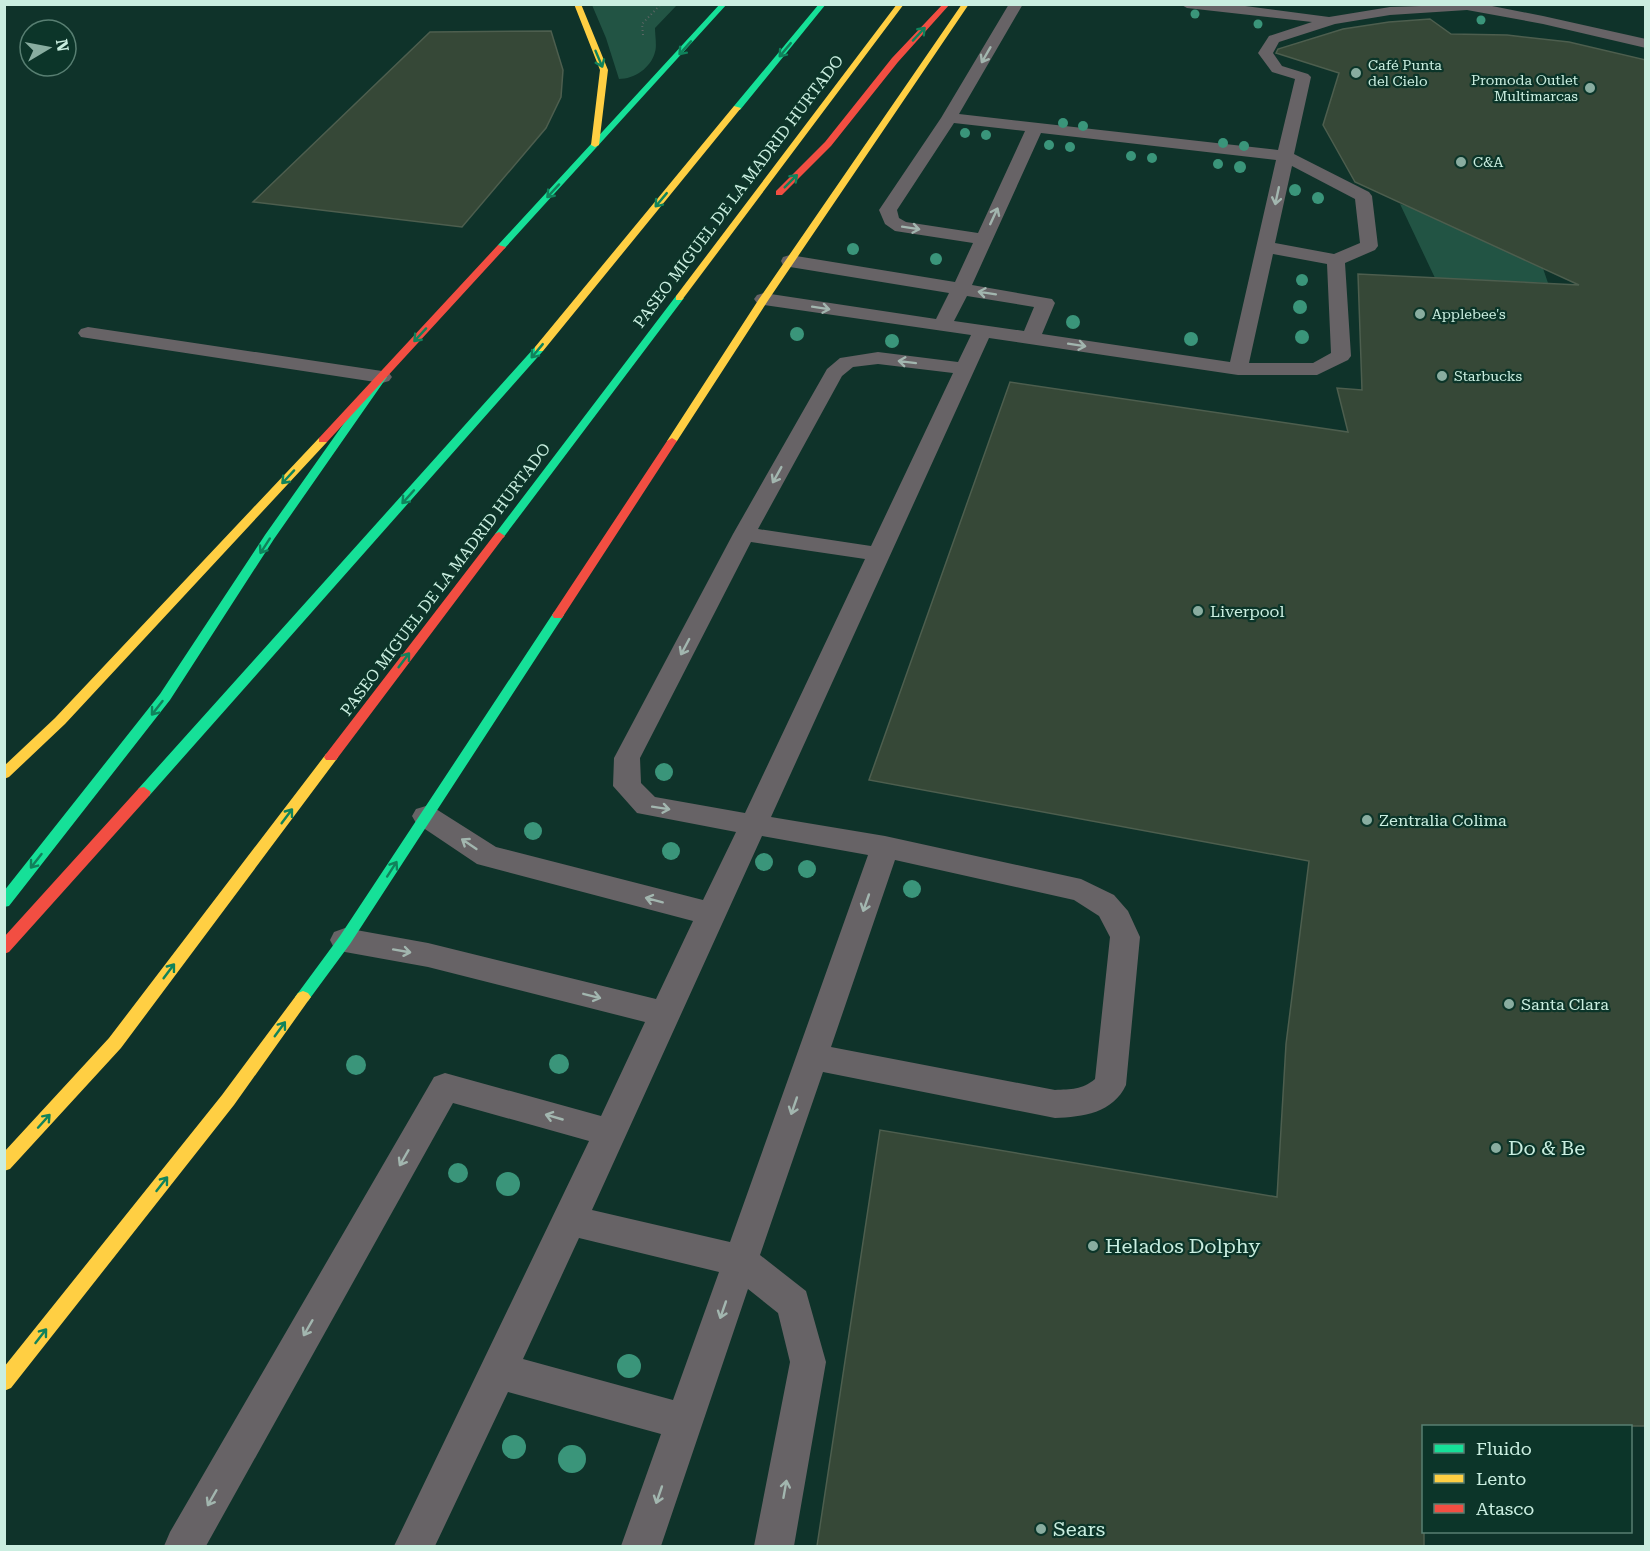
<svg xmlns="http://www.w3.org/2000/svg" width="1650" height="1551" viewBox="0 0 1650 1551" font-family="'Roboto Serif',serif">
  <rect width="100%" height="100%" fill="#0f332a"/>
  <!-- green -->
  <path fill="#225444" d="M 592,5 L 677,5 L 655,28 C 655,35 657,46 655,52 C 651,68 634,79 619,79 L 606,38 Z
    M 1400,204 L 1465,225 L 1532,236 L 1548,283 L 1435,278 Z"/>
  <!-- building -->
  <path fill="#364837" stroke="#4d5e4e" stroke-width="1.5" d="M 1430,19 L 1451,34 L 1507,35 L 1569,42 L 1646,60 L 1646,1426 L 1424,1426 L 1424,1546 L 817,1546 L 880,1130 L 1277,1197 L 1286,1044 L 1309,861 L 869,780 L 1010,382 L 1348,432 L 1337,388 L 1362,390 L 1358,274 L 1579,285 L 1355,182 L 1323,125 L 1339,73 L 1276,53 L 1278,49 L 1343,29 L 1389,22 Z
    M 551,31 L 563,70 L 561,97 L 546,128 L 462,227 L 253,202 L 430,32 Z"/>
  <g fill="none" stroke-linecap="round" stroke-linejoin="round">
    <!-- path -->
    <path stroke="#5b6664" stroke-width="2" stroke-dasharray="1 3" stroke-linecap="butt" d="M 643,35 L 642,24 L 661,4"/>
    <!-- lane -->
    <path fill="#676366" fill-rule="evenodd" d="M 1009,4 L 1023,4 L 959,114 L 1278,150 L 1295,79 L 1272,72 L 1258,53 L 1269,36 L 1312,22 L 1187,8 L 1180,4 L 1230,4 L 1329,17 L 1390,7 L 1482,4 L 1543,16 L 1646,39 L 1646,48 L 1543,24 L 1467,10 L 1390,15 L 1335,24 L 1279,42 L 1273,53 L 1282,66 L 1308,74 L 1311,77 L 1294,154 L 1369,192 L 1372,196 L 1378,246 L 1375,250 L 1345,263 L 1351,356 L 1348,360 L 1317,375 L 1238,375 L 989,338 L 771,817 L 885,836 L 1081,879 L 1114,895 L 1128,911 L 1140,937 L 1126,1085 C 1113,1113 1083,1117 1055,1118 L 823,1072 L 760,1255 L 806,1291 L 826,1362 L 794,1546 L 754,1546 L 790,1362 L 778,1313 L 748,1289 L 661,1546 L 621,1546 L 661,1434 L 508,1392 L 435,1546 L 394,1546 L 589,1141 L 453,1103 L 206,1546 L 164,1546 L 170,1532 L 434,1077 L 445,1073 L 601,1116 L 645,1022 L 428,967 L 345,952 L 334,948 L 330,940 L 334,932 L 345,928 L 428,943 L 656,999 L 693,921 L 477,864 L 416,823 L 412,816 L 416,809 L 426,806 L 436,809 L 496,847 L 703,900 L 736,832 L 637,813 L 613,786 L 614,758 L 733,534 L 827,369 L 840,358 L 878,352 L 958,362 L 971,335 L 764,305 L 757,303 L 754,299 L 757,295 L 764,293 L 936,319 L 949,293 L 790,267 L 783,265 L 781,261 L 783,257 L 790,255 L 955,282 L 973,243 L 895,231 L 885,224 L 879,210 L 941,118 ZM 954,123 L 1025,131 L 978,233 L 906,222 L 899,218 L 897,210 ZM 1041,133 L 1276,160 L 1230,362 L 1042,334 L 1055,303 L 1052,299 L 972,285 ZM 1292,166 L 1355,199 L 1360,243 L 1334,254 L 1275,243 ZM 1273,254 L 1327,264 L 1331,353 L 1313,363 L 1249,363 ZM 967,296 L 1034,307 L 1024,331 L 954,321 ZM 878,364 L 953,373 L 871,546 L 758,529 L 842,376 L 853,367 ZM 751,542 L 865,559 L 745,813 L 655,797 L 641,783 L 640,758 ZM 762,836 L 868,855 L 730,1242 L 592,1210 ZM 895,860 L 1074,900 L 1099,916 L 1110,937 L 1095,1079 C 1082,1090 1071,1089 1055,1090 L 831,1047 ZM 579,1238 L 719,1272 L 673,1400 L 523,1359 Z
      M 88,327 L 382,371 L 389,373 L 392,377 L 389,381 L 382,383 L 81,337 L 78,333 L 81,329 Z"/>
    <!-- fast -->
    <path fill="#16e098" fill-rule="evenodd" d="M 720,4 L 727,4 L 504,249 L 498,249 L 498,245 Z
      M 819,4 L 826,4 L 740,110 L 734,110 L 734,106 Z
      M 676,296 L 684,298 L 503,538 L 495,538 L 495,534 Z
      M 539,346 L 543,347 L 543,351 L 149,796 L 139,796 L 137,792 L 139,788 L 535,347 Z
      M 382,374 L 387,377 L 274,539 L 170,700 L 9,906 L 4,907 L 4,891 L 160,694 L 265,535 L 378,375 Z
      M 558,611 L 564,615 L 350,944 L 308,1001 L 303,1003 L 298,1001 L 295,997 L 298,993 L 340,936 L 554,612 Z"/>
    <!-- slow -->
    <path fill="#ffcf43" fill-rule="evenodd" d="M 574,4 L 581,4 L 608,70 L 599,145 L 595,147 L 591,145 L 600,70 Z
      M 897,4 L 904,4 L 682,300 L 676,300 L 676,296 Z
      M 962,4 L 969,4 L 769,299 L 677,441 L 672,444 L 668,443 L 667,441 L 759,299 Z
      M 734,106 L 741,108 L 543,351 L 535,351 L 535,347 Z
      M 323,437 L 327,438 L 327,442 L 65,724 L 9,777 L 4,779 L 4,766 L 55,718 L 319,438 Z
      M 331,752 L 336,754 L 338,757 L 336,760 L 121,1048 L 10,1169 L 4,1171 L 4,1152 L 109,1038 L 326,754 Z
      M 303,991 L 308,993 L 311,997 L 308,1001 L 234,1105 L 11,1388 L 4,1391 L 4,1367 L 222,1095 L 298,993 Z"/>
    <!-- jam -->
    <path fill="#f24e42" fill-rule="evenodd" d="M 943,4 L 950,4 L 898,62 L 831,146 L 782,195 L 776,195 L 776,191 L 825,142 L 892,58 Z
      M 498,245 L 506,247 L 327,442 L 319,442 L 319,438 Z
      M 672,438 L 677,441 L 562,618 L 554,618 L 552,615 L 554,612 L 667,441 Z
      M 499,532 L 505,536 L 503,538 L 336,760 L 326,760 L 324,757 L 326,754 L 495,534 Z
      M 144,787 L 151,792 L 149,796 L 9,952 L 4,954 L 4,937 L 139,788 Z"/>
  </g>
  <!-- trees -->
  <g fill="#3a957a">
    <circle cx="1195" cy="14" r="4.5"/>
    <circle cx="1481" cy="20" r="4.5"/>
    <circle cx="1258" cy="24" r="4.5"/>
    <circle cx="1063" cy="123" r="5"/>
    <circle cx="1083" cy="126" r="5"/>
    <circle cx="965" cy="133" r="5"/>
    <circle cx="986" cy="135" r="5"/>
    <circle cx="1223" cy="143" r="5"/>
    <circle cx="1049" cy="145" r="5"/>
    <circle cx="1244" cy="146" r="5"/>
    <circle cx="1070" cy="147" r="5"/>
    <circle cx="1131" cy="156" r="5"/>
    <circle cx="1152" cy="158" r="5"/>
    <circle cx="1218" cy="164" r="5"/>
    <circle cx="1240" cy="167" r="6"/>
    <circle cx="1295" cy="190" r="6"/>
    <circle cx="1318" cy="198" r="6"/>
    <circle cx="853" cy="249" r="6"/>
    <circle cx="936" cy="259" r="6"/>
    <circle cx="1302" cy="280" r="6"/>
    <circle cx="1300" cy="307" r="7"/>
    <circle cx="1073" cy="322" r="7"/>
    <circle cx="797" cy="334" r="7"/>
    <circle cx="1302" cy="337" r="7"/>
    <circle cx="1191" cy="339" r="7"/>
    <circle cx="892" cy="341" r="7"/>
    <circle cx="664" cy="772" r="9"/>
    <circle cx="533" cy="831" r="9"/>
    <circle cx="671" cy="851" r="9"/>
    <circle cx="764" cy="862" r="9"/>
    <circle cx="807" cy="869" r="9"/>
    <circle cx="912" cy="889" r="9"/>
    <circle cx="559" cy="1064" r="10"/>
    <circle cx="356" cy="1065" r="10"/>
    <circle cx="458" cy="1173" r="10"/>
    <circle cx="508" cy="1184" r="12"/>
    <circle cx="629" cy="1366" r="12"/>
    <circle cx="514" cy="1447" r="12"/>
    <circle cx="572" cy="1459" r="14"/>
  </g>
  <!-- one-way arrows -->
  <defs><path id="oneway-shaft" d="M-6 0H5M1.5-3L5.5 0L1.5 3" fill="none" stroke-width="1.6" stroke-linecap="round" stroke-linejoin="round" transform="scale(1.5)"/></defs>
  <g stroke="#10825b">
    <use href="#oneway-shaft" transform="translate(919 34) rotate(-47)"/>
    <use href="#oneway-shaft" transform="translate(685 48) rotate(132)"/>
    <use href="#oneway-shaft" transform="translate(785 50) rotate(130)"/>
    <use href="#oneway-shaft" transform="translate(599 59) rotate(67)"/>
    <use href="#oneway-shaft" transform="translate(791 181) rotate(-45)"/>
    <use href="#oneway-shaft" transform="translate(553 191) rotate(133)"/>
    <use href="#oneway-shaft" transform="translate(661 200) rotate(130)"/>
    <use href="#oneway-shaft" transform="translate(420 335) rotate(133)"/>
    <use href="#oneway-shaft" transform="translate(537 351) rotate(130)"/>
    <use href="#oneway-shaft" transform="translate(288 477) rotate(133)"/>
    <use href="#oneway-shaft" transform="translate(408 497) rotate(132)"/>
    <use href="#oneway-shaft" transform="translate(265 546) rotate(123)"/>
    <use href="#oneway-shaft" transform="translate(404 660) rotate(-53)"/>
    <use href="#oneway-shaft" transform="translate(157 708) rotate(128)"/>
    <use href="#oneway-shaft" transform="translate(287 816) rotate(-53)"/>
    <use href="#oneway-shaft" transform="translate(36 861) rotate(128)"/>
    <use href="#oneway-shaft" transform="translate(392 869) rotate(-57)"/>
    <use href="#oneway-shaft" transform="translate(169 971) rotate(-53)"/>
    <use href="#oneway-shaft" transform="translate(280 1029) rotate(-54)"/>
    <use href="#oneway-shaft" transform="translate(44 1121) rotate(-48)"/>
    <use href="#oneway-shaft" transform="translate(162 1184) rotate(-52)"/>
    <use href="#oneway-shaft" transform="translate(41 1336) rotate(-52)"/>
  </g>
  <g stroke="#a2b6af">
    <use href="#oneway-shaft" transform="translate(986 55) rotate(120)"/>
    <use href="#oneway-shaft" transform="translate(1277 196) rotate(102)"/>
    <use href="#oneway-shaft" transform="translate(994 216) rotate(-65)"/>
    <use href="#oneway-shaft" transform="translate(911 228) rotate(9)"/>
    <use href="#oneway-shaft" transform="translate(987 293) rotate(-171)"/>
    <use href="#oneway-shaft" transform="translate(821 308) rotate(9)"/>
    <use href="#oneway-shaft" transform="translate(1077 345) rotate(9)"/>
    <use href="#oneway-shaft" transform="translate(907 362) rotate(-173)"/>
    <use href="#oneway-shaft" transform="translate(777 475) rotate(119)"/>
    <use href="#oneway-shaft" transform="translate(685 647) rotate(118)"/>
    <use href="#oneway-shaft" transform="translate(661 808) rotate(9)"/>
    <use href="#oneway-shaft" transform="translate(469 844) rotate(-146)"/>
    <use href="#oneway-shaft" transform="translate(654 900) rotate(-165)"/>
    <use href="#oneway-shaft" transform="translate(866 903) rotate(109)"/>
    <use href="#oneway-shaft" transform="translate(402 951) rotate(10)"/>
    <use href="#oneway-shaft" transform="translate(592 996) rotate(14)"/>
    <use href="#oneway-shaft" transform="translate(794 1106) rotate(109)"/>
    <use href="#oneway-shaft" transform="translate(554 1117) rotate(-164)"/>
    <use href="#oneway-shaft" transform="translate(404 1158) rotate(120)"/>
    <use href="#oneway-shaft" transform="translate(723 1310) rotate(109)"/>
    <use href="#oneway-shaft" transform="translate(308 1328) rotate(120)"/>
    <use href="#oneway-shaft" transform="translate(785 1489) rotate(-80)"/>
    <use href="#oneway-shaft" transform="translate(659 1495) rotate(109)"/>
    <use href="#oneway-shaft" transform="translate(212 1498) rotate(120)"/>
  </g>
  <!-- markers -->
  <g fill="#89ada0" stroke="#0c3529" stroke-width="2">
    <circle cx="1356" cy="73" r="6"/>
    <circle cx="1590" cy="88" r="6"/>
    <circle cx="1461" cy="162" r="6"/>
    <circle cx="1420" cy="314" r="6"/>
    <circle cx="1442" cy="376" r="6"/>
    <circle cx="1198" cy="611" r="6"/>
    <circle cx="1367" cy="820" r="6"/>
    <circle cx="1509" cy="1004" r="6"/>
    <circle cx="1496" cy="1148" r="6"/>
    <circle cx="1093" cy="1246" r="6"/>
    <circle cx="1041" cy="1529" r="6"/>
  </g>
  <g text-anchor="middle" stroke-width="4.5" stroke-linejoin="round" paint-order="stroke">
    <!-- far-poi labels -->
    <g font-size="14" fill="#caeee0" stroke="#0c3529" text-anchor="start">
      <text x="1368" y="70">Café Punta<tspan x="1368" dy="16">del Cielo</tspan></text>
      <text x="1578" y="85" text-anchor="end">Promoda Outlet<tspan x="1578" dy="16">Multimarcas</tspan></text>
      <text x="1473" y="167">C&amp;A</text>
      <text x="1432" y="319">Applebee's</text>
      <text x="1454" y="381">Starbucks</text>
    </g>
    <!-- street labels -->
    <g font-size="16" fill="#caeee0" stroke="#0c3529">
      <text transform="translate(738 191) rotate(-53)" y="6">PASEO MIGUEL DE LA MADRID HURTADO</text>
      <text transform="translate(445 579) rotate(-53)" y="6">PASEO MIGUEL DE LA MADRID HURTADO</text>
    </g>
    <!-- poi labels -->
    <g font-size="16" fill="#caeee0" stroke="#0c3529" text-anchor="start">
      <text x="1210" y="617">Liverpool</text>
      <text x="1379" y="826">Zentralia Colima</text>
      <text x="1521" y="1010">Santa Clara</text>
    </g>
    <!-- near-poi labels -->
    <g font-size="20" fill="#caeee0" stroke="#0c3529" text-anchor="start">
      <text x="1508" y="1155">Do &amp; Be</text>
      <text x="1105" y="1253">Helados Dolphy</text>
      <text x="1053" y="1536">Sears</text>
    </g>
  </g>
  <!-- border -->
  <rect width="1650" height="1551" fill="none" stroke="#caeee0" stroke-width="12"/>
  <!-- legend -->
  <rect x="1422" y="1425" width="210" height="108" fill="#0c3529" stroke="#587f72" stroke-width="1.5"/>
  <rect x="1434" y="1444" width="30" height="9" fill="#16e098" stroke="#587f72" stroke-width="1.5"/>
  <text x="1476" y="1455" font-size="18" fill="#caeee0">Fluido</text>
  <rect x="1434" y="1474" width="30" height="9" fill="#ffcf43" stroke="#587f72" stroke-width="1.5"/>
  <text x="1476" y="1485" font-size="18" fill="#caeee0">Lento</text>
  <rect x="1434" y="1504" width="30" height="9" fill="#f24e42" stroke="#587f72" stroke-width="1.5"/>
  <text x="1476" y="1515" font-size="18" fill="#caeee0">Atasco</text>
  <!-- north arrow -->
  <g transform="translate(48 48) rotate(80)"><circle r="28" fill="#0c3529" stroke="#587f72" stroke-width="1.5"/>
  <path d="M0-4.5L10 22L0 15L-10 22Z" fill="#89ada0"/>
  <text y="-9" font-size="16" font-weight="bold" text-anchor="middle" fill="#caeee0">N</text>
  </g>
</svg>
